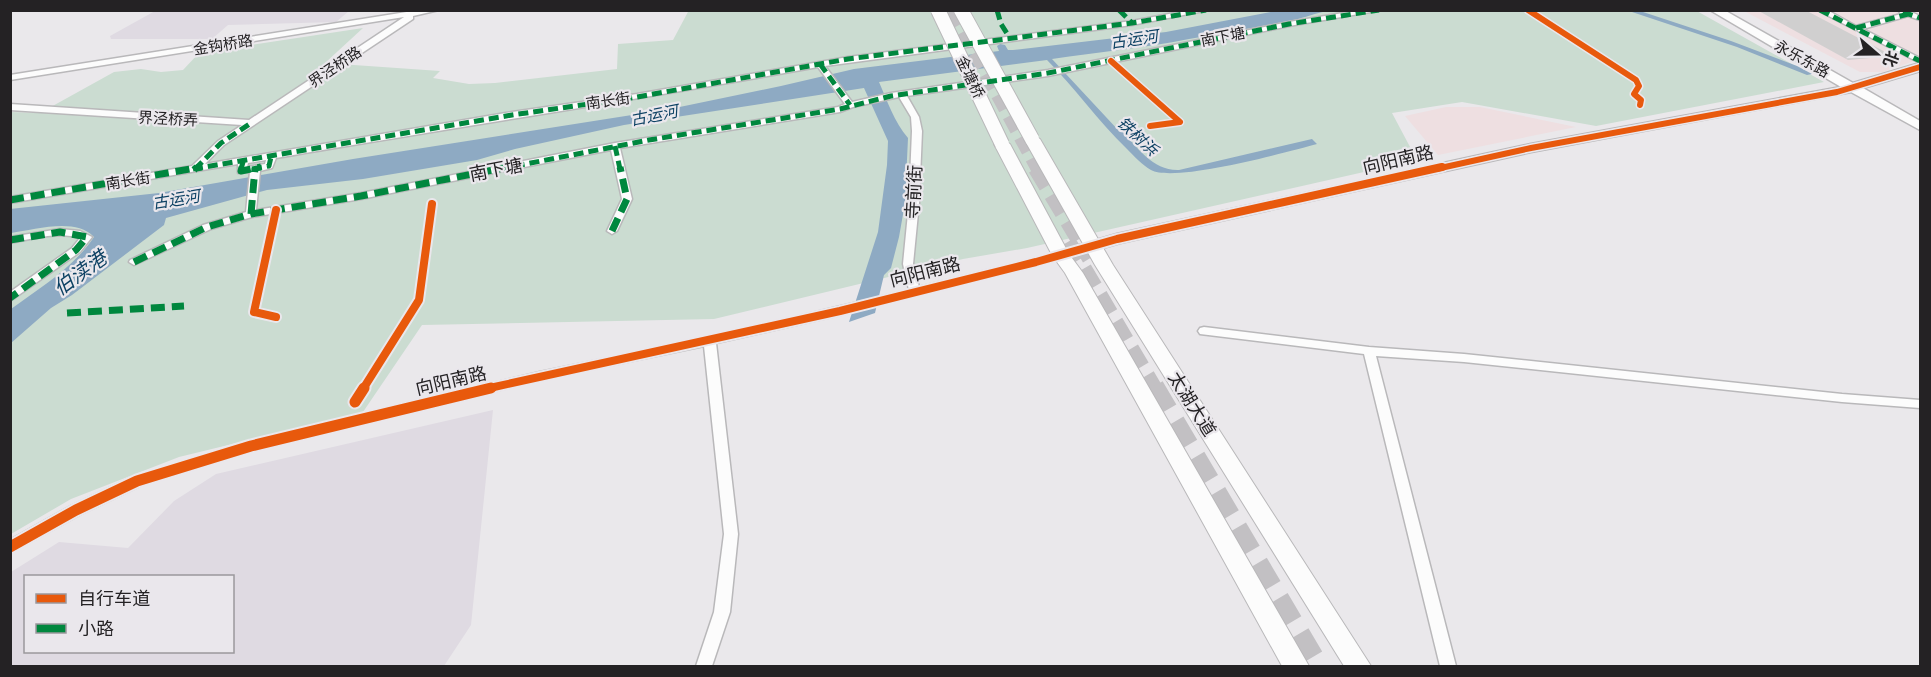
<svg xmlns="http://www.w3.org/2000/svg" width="1931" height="677" viewBox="0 0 1931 677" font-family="'Asap Condensed','Noto Sans SC',sans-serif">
  <rect width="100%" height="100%" fill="#eae8eb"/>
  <!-- commercial -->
  <path fill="#eedfe1" d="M 1744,11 L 1920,11 L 1920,59 L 1883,72 L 1860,72 Z
    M 1446,107 L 1480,107 L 1576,127 L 1438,155 L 1405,116 Z"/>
  <!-- built -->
  <path fill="#dfdae2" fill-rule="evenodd" d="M 155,11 L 155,10 L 349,11 L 336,22 L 228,25 L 212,39 L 111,39 L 110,36 Z
    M 493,410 L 471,625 L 444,666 L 11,666 L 11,572 L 59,542 L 128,548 L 174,501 L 216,474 ZM 26,576 L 232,576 L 232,652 L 26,652 Z"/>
  <!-- green -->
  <path fill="#cbdcd1" d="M 689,10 L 1695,10 L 1824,82 L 1596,126 L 1462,102 L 1392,113 L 1417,160 L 1027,248 L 963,259 L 714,319 L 422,325 L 363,412 L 179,457 L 71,499 L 11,534 L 11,112 L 40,113 L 114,72 L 141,69 L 161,72 L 183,70 L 199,53 L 363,28 L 325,63 L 440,71 L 433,78 L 469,84 L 495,83 L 617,69 L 618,44 L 673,40 Z"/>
  <!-- water -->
  <path fill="#8eaac3" d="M 1276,11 L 1329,11 C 1319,12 1309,16 1298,19 C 1262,26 1225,33 1189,39 C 1144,48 1098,52 1052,59 L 1119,131 L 1122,131 C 1138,148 1153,171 1179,170 L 1312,139 L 1317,144 C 1287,152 1175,183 1151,170 C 1142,165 1134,156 1127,149 C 1098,121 1075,88 1047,60 L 879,82 C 887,100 894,122 908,138 L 905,203 L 899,237 L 891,268 L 884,275 L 875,313 L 849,322 L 878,232 L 887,165 L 888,141 L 864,88 L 624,125 L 515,149 L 477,160 L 363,179 L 267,190 L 166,218 L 164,225 L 72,295 L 51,308 L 11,343 L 11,309 C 40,288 74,267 94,237 C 75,217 35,230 11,233 L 10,209 L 159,193 L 353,159 L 670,109 L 781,86 L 854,69 L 999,51 L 997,46 L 1000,44 L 1005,45 L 1008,50 L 1013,50 L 1166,32 Z
    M 1629,11 L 1640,11 L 1731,41 L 1797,66 L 1812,74 L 1807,75 L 1737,47 Z"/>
  <!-- building -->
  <path fill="#d0cfcf" d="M 1757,10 L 1805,10 L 1893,56 L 1848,60 Z"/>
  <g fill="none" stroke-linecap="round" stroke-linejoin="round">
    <!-- highway-tunnel-far2 -->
    <path stroke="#c2c0c3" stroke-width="16" stroke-dasharray="16 8" stroke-linecap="butt" d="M 953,10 L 1039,169"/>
    <!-- highway-tunnel-far1 -->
    <path stroke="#c2c0c3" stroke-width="21" stroke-dasharray="21 10" stroke-linecap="butt" d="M 1038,167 L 1092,257
      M 1066,243 L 1152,389"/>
    <!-- highway-tunnel -->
    <path stroke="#c2c0c3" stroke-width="27" stroke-dasharray="27 14" stroke-linecap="butt" d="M 1151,388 L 1315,666"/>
    <!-- street casing -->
    <g stroke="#b9b8ba" stroke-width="3">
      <path id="street" d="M 419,10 L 439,10 L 413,16 L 413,19 L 224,145 L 205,164 L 512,112 L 637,94 L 848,57 L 1132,21 L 1190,10 L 1209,10 L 1132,25 L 825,66 L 852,102 L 891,93 L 1048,70 L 1289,22 L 1361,10 L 1382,10 L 1289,26 L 1048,76 L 907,96 L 919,117 L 922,131 L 919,203 L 913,264 L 919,287 L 1061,252 L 1066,255 L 1065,257 L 840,315 L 716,343 L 738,534 L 730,612 L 712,666 L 696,666 L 714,612 L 724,534 L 704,346 L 540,380 L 252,451 L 142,485 L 81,514 L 10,553 L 10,540 L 71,506 L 132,477 L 251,441 L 540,372 L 710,337 L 909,290 L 903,264 L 909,203 L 912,131 L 911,117 L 899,97 L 853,107 L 840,112 L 620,148 L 632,199 L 617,231 L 612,234 L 607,231 L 622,199 L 611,150 L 361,199 L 252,217 L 211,229 L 134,265 L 129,262 L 130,260 L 203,225 L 246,212 L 250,172 L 238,173 L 238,164 L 10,203 L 10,197 L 192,166 L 218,141 L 242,125 L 10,110 L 10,104 L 249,120 L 404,17 L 10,80 L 10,75 ZM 818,67 L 845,104 L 838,107 L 615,143 L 361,193 L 256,210 L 260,171 L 272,168 L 276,158 C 456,127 637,100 818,67 ZM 266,160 L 265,164 L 247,167 L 248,163 Z
        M 1817,10 L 1827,10 L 1856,26 L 1901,14 L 1898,10 L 1907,10 L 1920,16 L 1920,20 L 1908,16 L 1863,29 L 1920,58 L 1920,63 Z
        M 60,229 L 80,231 L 92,237 L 80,252 L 10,301 L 10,292 L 72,248 L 80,238 C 58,231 32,239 10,243 L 10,237 Z
        M 1204,327 L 1369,347 L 1464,354 L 1842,394 L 1920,400 L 1920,408 L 1842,402 L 1464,362 L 1376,356 L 1456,666 L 1440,666 L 1364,354 L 1200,334 L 1198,331 L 1200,328 Z"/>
    </g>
    <!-- secondary casing -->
    <g stroke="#b9b8ba" stroke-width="3">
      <path id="secondary" d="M 1710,10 L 1724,10 L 1853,83 L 1920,63 L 1920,71 L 1863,88 L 1920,121 L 1920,130 L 1851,92 L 1531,152 L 1120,243 L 1061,260 L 1053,255 L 1055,252 L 1117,234 L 1531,144 L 1841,87 Z"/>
    </g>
    <!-- primary casing -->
    <g stroke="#b9b8ba" stroke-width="2">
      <path id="primary" d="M 1032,134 L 1040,139 L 1113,265 L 1371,666 L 1344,666 L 1095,265 L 1024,139 Z
        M 1002,139 L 1010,144 L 1069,254 L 1083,273 L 1309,666 L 1282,666 L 1065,273 L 1052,255 L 994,144 Z"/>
    </g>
    <!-- street -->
    <use href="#street" fill="#fcfcfc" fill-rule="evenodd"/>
    <!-- secondary -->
    <use href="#secondary" fill="#fcfcfc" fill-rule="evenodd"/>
    <!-- primary -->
    <use href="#primary" fill="#fcfcfc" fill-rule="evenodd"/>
    <!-- primary-bridge casing -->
    <g stroke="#b9b8ba" stroke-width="16" stroke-linecap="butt">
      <path id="primary-bridge" d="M 938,10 L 1002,144
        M 961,10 L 1032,139"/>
    </g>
    <!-- primary-bridge -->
    <use href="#primary-bridge" stroke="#fcfcfc" stroke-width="14"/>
    <!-- quiet-far1 -->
    <path stroke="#00873e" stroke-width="5" stroke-dasharray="10 5" stroke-linecap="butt" d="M 997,10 L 1001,24 L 1010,38
      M 1119,10 L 1132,23
      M 1820,10 L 1920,61
      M 1903,12 L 1920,18
      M 1856,28 L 1908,14
      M 820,64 L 850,105
      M 615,146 L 620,169
      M 193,169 L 512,115 L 637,97 L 848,59 L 1132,23 L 1206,10
      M 195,169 L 221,143 L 251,123
      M 241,169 L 243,162
      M 252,169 L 269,166 L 271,157
      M 500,169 L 649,140 L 840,109 L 891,96 L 1048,73 L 1289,24 L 1379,10"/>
    <!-- quiet -->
    <path stroke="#00873e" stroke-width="7" stroke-dasharray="14 7" stroke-linecap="butt" d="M 242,167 L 241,171 L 261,167
      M 194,170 L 197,167
      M 10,200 L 202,167
      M 251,214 L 255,168
      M 612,231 L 627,199 L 620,167
      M 10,240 L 60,232 L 87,237 L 76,250 L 10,298
      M 134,262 L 207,227 L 251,214 L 361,196 L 508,167
      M 67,313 L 184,306"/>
    <!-- cycleway-far2 casing -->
    <g stroke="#eae7ec" stroke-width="9">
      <path id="cycleway-far2" d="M 1528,10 L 1636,80 L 1639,86 L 1634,94 L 1641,100 L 1640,105
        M 1111,61 L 1180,122 L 1150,126
        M 1436,169 L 1531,148 L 1837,92 L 1920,67"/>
    </g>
    <!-- cycleway-far1 casing -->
    <g stroke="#eae7ec" stroke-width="12">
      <path id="cycleway-far1" d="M 276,210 L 254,312 L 276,317
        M 363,389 L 419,300 L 432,204
        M 485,389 L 840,311 L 1036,262 L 1117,239 L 1442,167"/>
    </g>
    <!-- cycleway casing -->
    <g stroke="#eae7ec" stroke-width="15">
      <path id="cycleway" d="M 355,402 L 364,388
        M 10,547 L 76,510 L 137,481 L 251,446 L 491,388"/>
    </g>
    <!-- cycleway-far2 -->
    <use href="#cycleway-far2" stroke="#e8590c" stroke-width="6"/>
    <!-- cycleway-far1 -->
    <use href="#cycleway-far1" stroke="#e8590c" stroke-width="8"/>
    <!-- cycleway -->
    <use href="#cycleway" stroke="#e8590c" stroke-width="11"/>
  </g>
  <g text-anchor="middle" stroke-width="4.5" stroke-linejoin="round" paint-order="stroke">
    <!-- far-street labels -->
    <g font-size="15" fill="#242224" stroke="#eae7ec">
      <text transform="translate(1223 37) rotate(-11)" y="5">南下塘</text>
      <text transform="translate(223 45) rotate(-9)" y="5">金钩桥路</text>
      <text transform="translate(1802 59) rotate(29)" y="5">永乐东路</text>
      <text transform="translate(335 67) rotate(-34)" y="5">界泾桥路</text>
      <text transform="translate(970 77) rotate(64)" y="5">金塘桥</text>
      <text transform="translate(608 101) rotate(-8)" y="5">南长街</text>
      <text transform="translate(168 119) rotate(3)" y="5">界泾桥弄</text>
      <text transform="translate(128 181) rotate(-9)" y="5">南长街</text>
    </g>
    <!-- far-water labels -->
    <g font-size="16" font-style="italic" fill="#0e4264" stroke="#eae7ec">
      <text transform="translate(1134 39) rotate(-8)" y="6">古运河</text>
      <text transform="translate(654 115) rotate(-11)" y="6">古运河</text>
      <text transform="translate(1138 136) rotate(43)" y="6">铁树浜</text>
      <text transform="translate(176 199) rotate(-9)" y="6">古运河</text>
    </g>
    <!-- street labels -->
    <g font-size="18" fill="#242224" stroke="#eae7ec">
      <text transform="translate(1398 160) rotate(-13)" y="6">向阳南路</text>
      <text transform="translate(496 170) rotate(-11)" y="6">南下塘</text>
      <text transform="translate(914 192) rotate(-87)" y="6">寺前街</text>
      <text transform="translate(925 272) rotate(-14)" y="6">向阳南路</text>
      <text transform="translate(451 381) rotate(-13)" y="6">向阳南路</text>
      <text transform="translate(1192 404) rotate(58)" y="6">太湖大道</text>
    </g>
    <!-- water labels -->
    <g font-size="20" font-style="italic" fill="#0e4264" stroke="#eae7ec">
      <text transform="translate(80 273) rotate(-36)" y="7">伯渎港</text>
    </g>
  </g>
  <!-- border -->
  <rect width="1931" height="677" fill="none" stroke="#242224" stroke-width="24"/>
  <!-- legend -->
  <rect x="24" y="575" width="210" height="78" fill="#eae7ec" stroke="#9b989c" stroke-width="1.5"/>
  <rect x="36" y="594" width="30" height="9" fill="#e8590c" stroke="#9b989c" stroke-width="1.5"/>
  <text x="78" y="605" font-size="18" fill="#242224">自行车道</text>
  <rect x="36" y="624" width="30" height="9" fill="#00873e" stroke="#9b989c" stroke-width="1.5"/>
  <text x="78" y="635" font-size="18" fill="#242224">小路</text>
  <!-- north arrow -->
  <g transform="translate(1877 54) rotate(110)" stroke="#eae7ec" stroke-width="4.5" paint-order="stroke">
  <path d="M0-4.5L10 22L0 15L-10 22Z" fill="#242224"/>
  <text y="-9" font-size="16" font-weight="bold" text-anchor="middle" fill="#242224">北</text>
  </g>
</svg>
